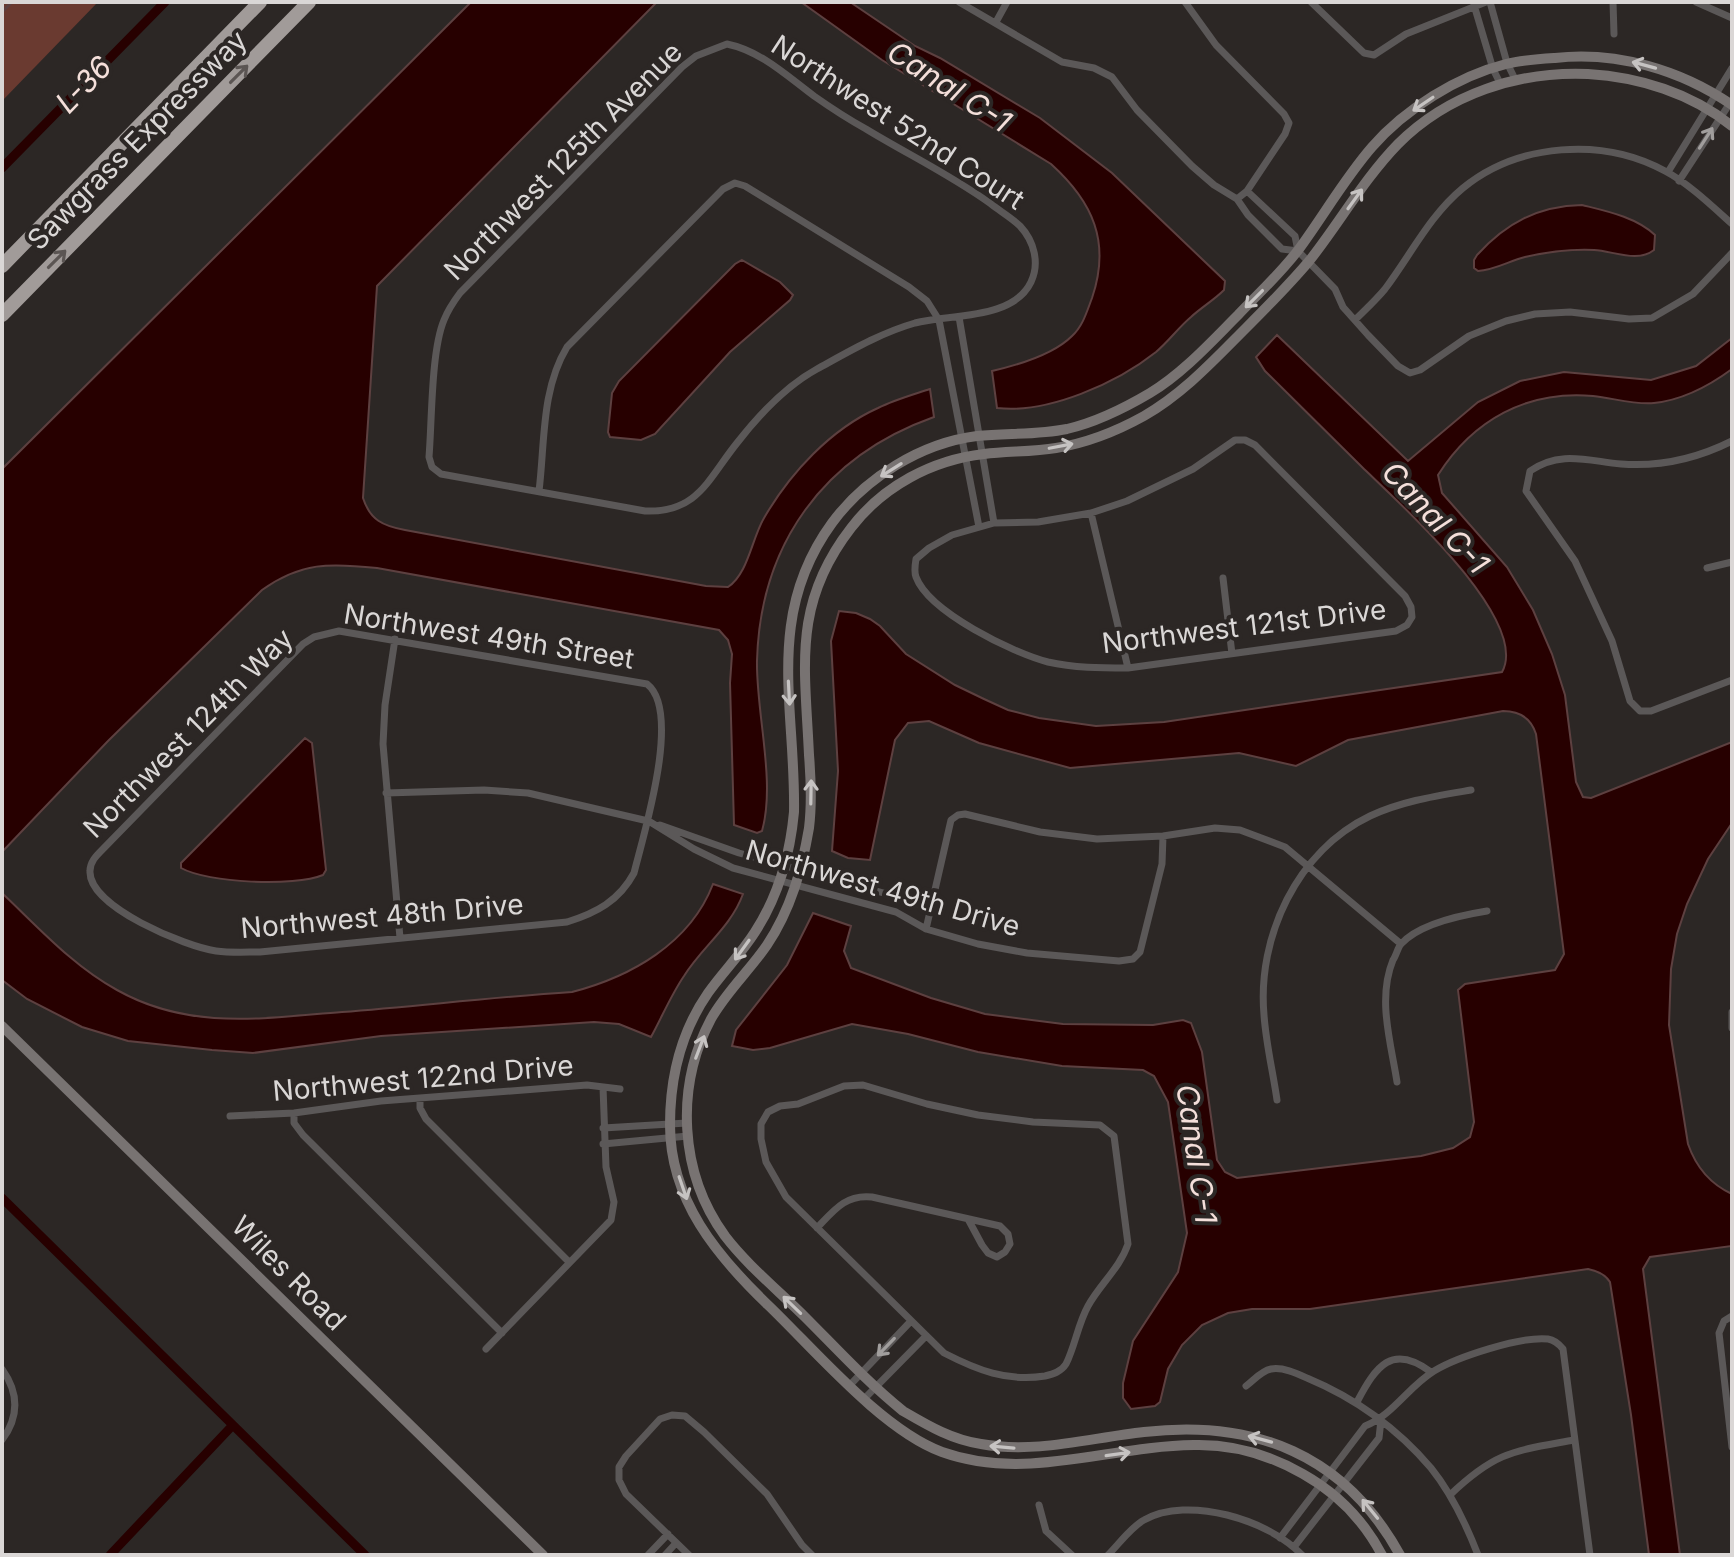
<svg xmlns="http://www.w3.org/2000/svg" width="1734" height="1557" viewBox="0 0 1734 1557" font-family="Inter,sans-serif">
  <rect width="100%" height="100%" fill="#2c2725"/>
  <!-- green -->
  <path fill="#6a3a30" d="M 2,2 L 98,2 L 2,101 Z"/>
  <!-- water -->
  <path fill="#270000" stroke="#5d4040" stroke-width="2" d="M 471,2 L 657,2 L 377,286 L 363,498 C 370,520 383,526 405,530 L 706,586 L 728,587 C 748,574 752,538 764,518 C 790,473 831,429 878,408 C 894,400 912,395 930,389 L 934,417 C 824,456 760,544 757,661 C 756,713 776,782 762,831 L 757,833 L 734,825 L 730,683 L 732,654 L 728,640 L 719,630 L 377,568 C 330,563 301,562 262,590 L 108,741 L 2,852 L 2,469 Z
    M 801,2 L 850,2 L 915,46 L 940,58 L 1040,118 L 1112,173 L 1225,281 L 1224,290 C 1214,300 1202,307 1191,317 C 1178,328 1169,341 1156,352 C 1117,383 1048,414 997,408 L 992,371 C 1018,365 1053,355 1072,336 C 1083,326 1087,311 1092,298 C 1111,242 1093,202 1051,164 L 882,60 Z
    M 1582,205 C 1606,211 1636,217 1655,235 L 1654,250 C 1638,263 1613,251 1594,250 C 1572,249 1547,252 1525,257 C 1509,261 1495,270 1478,271 L 1474,268 L 1474,260 L 1477,255 C 1506,223 1538,206 1582,205 Z
    M 742,260 L 780,282 L 793,295 L 790,300 L 730,352 L 655,434 L 641,440 L 610,437 L 608,432 L 612,393 L 619,381 L 735,264 Z
    M 1277,335 L 1408,461 L 1478,402 L 1520,381 L 1564,372 L 1651,380 L 1696,366 L 1732,338 L 1732,369 C 1709,386 1683,400 1654,403 C 1634,405 1613,398 1593,396 C 1527,390 1473,420 1438,475 L 1442,493 L 1507,567 L 1533,610 L 1552,654 L 1565,695 L 1576,782 L 1583,797 L 1591,798 L 1732,742 L 1732,823 L 1708,859 L 1687,904 L 1677,934 L 1671,969 L 1669,1025 L 1688,1144 C 1696,1167 1710,1184 1732,1194 L 1732,1246 L 1650,1257 L 1643,1269 L 1680,1555 L 1649,1555 L 1631,1415 L 1610,1282 C 1605,1274 1598,1271 1588,1269 L 1310,1309 L 1252,1309 L 1228,1313 L 1202,1325 L 1182,1345 L 1168,1369 L 1160,1402 L 1155,1406 L 1131,1409 L 1123,1398 L 1123,1383 L 1133,1341 L 1178,1272 L 1187,1233 L 1168,1102 L 1154,1076 L 1143,1070 L 1062,1066 L 978,1052 L 908,1034 L 852,1024 L 770,1048 L 753,1050 L 732,1046 L 736,1030 L 787,965 L 813,913 L 851,926 L 844,951 L 851,968 L 931,998 L 985,1014 L 1063,1024 L 1153,1025 L 1183,1020 L 1191,1023 L 1202,1052 L 1217,1160 L 1225,1172 L 1237,1178 L 1421,1156 L 1453,1148 L 1470,1137 L 1474,1122 L 1458,990 L 1465,984 L 1555,970 L 1564,954 L 1536,734 C 1531,718 1520,711 1503,711 L 1348,740 L 1296,766 L 1239,753 L 1070,768 L 979,743 L 929,721 L 908,723 L 895,740 L 870,860 L 848,858 L 832,851 L 838,771 L 831,641 L 839,611 L 856,613 L 870,619 L 880,626 L 906,654 L 955,685 L 984,699 L 1008,710 L 1039,718 L 1096,726 L 1164,722 L 1502,672 C 1531,620 1397,501 1362,467 C 1330,435 1297,403 1265,371 L 1256,357 Z
    M 305,738 L 312,743 L 326,870 L 323,875 C 294,887 208,883 181,868 L 181,863 Z
    M 713,884 L 743,894 C 731,927 702,947 684,976 C 671,995 662,1017 651,1037 L 619,1024 L 594,1022 L 381,1036 L 253,1053 L 212,1050 L 128,1041 L 82,1027 L 27,999 L 2,980 L 2,893 C 39,928 73,966 117,990 C 190,1031 264,1018 342,1012 C 419,1006 495,997 572,992 C 630,977 690,944 713,884 Z"/>
  <g fill="none" stroke-linecap="round" stroke-linejoin="round">
    <!-- stream -->
    <path stroke="#5d4040" stroke-width="3" d="M 2,12 L 12,2"/>
    <!-- canal -->
    <path stroke="#270000" stroke-width="9" d="M 2,168 L 165,2
      M 2,1198 L 365,1555
      M 110,1555 L 232,1426"/>
    <!-- street -->
    <path stroke="#5b5858" stroke-width="7" d="M 959,2 L 1062,62 L 1094,68 L 1112,77 L 1137,110 L 1192,166 L 1214,185 L 1237,199 L 1248,215 L 1282,249 L 1298,251
      M 1185,2 L 1216,45 L 1284,114 L 1289,123 L 1285,134 L 1247,191 L 1237,199
      M 1311,2 L 1364,53 L 1374,55 L 1406,34 L 1486,2
      M 1490,2 L 1507,63 L 1515,79
      M 1613,2 L 1614,34
      M 1696,2 L 1732,18
      M 1474,5 L 1493,69 L 1500,83
      M 996,22 L 1007,2
      M 727,44 C 761,51 787,76 814,96 C 831,108 848,119 866,129 C 907,154 951,175 991,204 C 1000,211 1012,218 1020,226 C 1034,241 1040,263 1031,282 C 1013,320 950,314 915,323 C 880,333 848,352 817,369 C 786,386 758,416 737,443 C 708,479 698,513 645,511 L 441,474 L 432,467 L 429,457 C 432,421 431,351 444,320 C 448,310 454,301 460,293 L 682,67 L 696,56 Z
      M 1668,172 L 1732,68
      M 1679,181 L 1730,103
      M 1247,191 L 1295,236 L 1298,251 L 1335,289 L 1343,307 L 1368,335 L 1398,366 L 1410,373 L 1420,370 L 1469,336 L 1506,321 L 1535,314 L 1570,312 L 1629,319 L 1652,318 L 1693,294 L 1732,253
      M 959,317 L 994,523
      M 1355,320 C 1365,310 1376,300 1385,289 C 1410,256 1430,215 1463,188 C 1518,143 1603,137 1665,171 C 1688,183 1712,206 1732,224
      M 1235,440 L 1245,440 L 1255,445 L 1405,596 L 1411,607 L 1412,617 L 1407,625 L 1396,631 L 1128,668 C 1101,668 1074,668 1048,662 C 1013,653 929,612 916,577 C 914,572 915,565 916,559 L 929,548 L 952,535 L 994,523 L 1038,522 L 1091,513 L 1127,501 L 1193,469 Z
      M 1732,441 C 1698,458 1659,467 1621,464 C 1588,461 1560,450 1530,471 L 1526,491 L 1575,561 L 1612,641 L 1630,701 L 1640,711 L 1651,711 L 1732,680
      M 539,491 C 545,443 541,390 567,347 L 723,189 L 735,183 L 745,186 L 909,287 L 927,301 L 939,320 L 979,527
      M 1091,513 L 1128,668
      M 1707,568 L 1732,562
      M 1223,578 L 1232,654
      M 339,631 L 647,684 C 682,711 644,833 634,873 C 619,901 596,913 567,922 L 260,952 C 246,952 231,953 216,951 C 187,947 88,907 90,871 C 90,862 96,856 102,850 L 303,644 L 314,637 Z
      M 395,639 L 385,705 L 383,744 L 400,938
      M 386,793 L 484,790 L 528,793 L 648,821
      M 647,820 L 694,849 L 733,868 L 896,912 L 926,929 L 978,944 L 1027,953 L 1119,961 L 1133,959 L 1140,952 L 1162,864 L 1163,836
      M 660,825 L 739,853 L 898,897 L 930,909
      M 926,929 L 951,820 L 958,815 L 965,814 L 1040,832 L 1097,839 L 1163,836 L 1215,828 L 1240,830 L 1285,847 L 1401,944
      M 1732,1012 L 1732,1028
      M 1397,1082 C 1391,1043 1377,999 1393,960 C 1396,956 1398,947 1401,944 C 1419,924 1462,915 1487,911
      M 863,1085 L 927,1104 L 978,1115 L 1033,1122 L 1100,1125 L 1114,1136 L 1128,1244 C 1120,1268 1100,1284 1088,1306 C 1078,1324 1075,1346 1066,1364 C 1061,1372 1053,1374 1045,1376 C 1007,1382 977,1370 944,1353 L 786,1197 L 766,1162 L 761,1139 L 761,1124 L 768,1112 L 780,1106 L 798,1104 L 844,1086 Z
      M 420,1099 L 420,1108 L 426,1119 L 569,1262
      M 1277,1100 C 1273,1072 1266,1044 1264,1015 C 1257,937 1297,851 1370,816 C 1402,801 1436,796 1471,790
      M 294,1113 L 294,1123 L 303,1135 L 502,1333
      M 230,1116 L 294,1113 L 381,1101 L 587,1085 L 620,1089
      M 603,1128 L 687,1123
      M 603,1144 L 688,1136
      M 817,1228 C 834,1210 846,1194 872,1197 L 1000,1226 L 1008,1234 L 1010,1244 L 1005,1252 L 997,1257 L 988,1253 L 982,1245 L 968,1219
      M 1732,1316 L 1724,1321 L 1719,1333 L 1732,1447
      M 486,1349 L 611,1220 L 614,1202 L 606,1167 L 603,1087
      M 2,1369 C 19,1393 19,1417 2,1440
      M 850,1385 L 911,1321
      M 1246,1386 C 1254,1380 1261,1371 1271,1369 C 1283,1367 1296,1373 1307,1378 C 1355,1398 1397,1428 1431,1468 C 1452,1494 1466,1524 1478,1555
      M 864,1399 L 926,1336
      M 1357,1402 C 1376,1366 1392,1343 1431,1372
      M 1450,1495 C 1496,1451 1514,1451 1574,1440
      M 1039,1505 L 1046,1531 L 1072,1555
      M 1280,1538 L 1365,1426 C 1393,1415 1408,1387 1434,1371 C 1457,1357 1521,1336 1548,1339 C 1555,1340 1559,1344 1563,1349 L 1590,1555
      M 1294,1547 L 1379,1438 L 1381,1420
      M 648,1555 L 668,1534
      M 665,1555 L 676,1543
      M 689,1555 L 626,1494 L 619,1480 L 619,1467 L 626,1456 L 660,1419 L 672,1415 L 685,1416 L 704,1432 L 767,1494 L 802,1545 L 812,1555
      M 1108,1555 C 1119,1544 1131,1527 1144,1520 C 1188,1495 1269,1520 1302,1555"/>
    <!-- secondary -->
    <path stroke="#787372" stroke-width="10" d="M 2,1026 L 543,1555
      M 1382,1555 C 1364,1521 1337,1493 1303,1474 C 1270,1455 1233,1444 1194,1445 C 1108,1446 1026,1482 942,1452 C 882,1430 814,1349 768,1305 C 717,1256 670,1200 670,1125 C 670,1078 681,1032 708,993 C 723,972 741,954 755,932 C 779,895 790,855 794,812 C 796,708 764,616 832,523 C 865,478 921,443 977,436 C 1008,433 1037,435 1067,429 C 1097,422 1123,409 1150,393 C 1183,373 1211,342 1238,315 C 1259,293 1281,273 1299,249 C 1324,215 1345,178 1372,147 C 1405,109 1458,76 1506,64 C 1522,60 1539,59 1555,58 C 1617,51 1681,70 1732,105
      M 1400,1555 C 1345,1455 1255,1419 1144,1432 C 1089,1438 1036,1454 981,1444 C 952,1440 927,1425 903,1411 C 868,1383 837,1349 805,1317 C 779,1291 748,1266 725,1236 C 679,1173 675,1087 711,1019 C 726,992 750,970 767,945 C 791,909 802,869 809,828 C 812,804 811,780 809,755 C 805,666 792,604 851,528 C 883,486 932,460 984,454 C 1008,451 1032,452 1056,448 C 1087,443 1117,431 1144,416 C 1184,393 1214,360 1246,328 C 1268,306 1290,284 1310,260 C 1340,222 1364,179 1398,144 C 1448,94 1518,71 1588,74 C 1639,77 1691,93 1732,126"/>
    <!-- highway -->
    <path stroke="#a19b99" stroke-width="14" d="M 2,266 L 260,2
      M 2,315 L 309,2"/>
  </g>
  <!-- one-way arrows -->
  <defs><path id="oneway-shaft" d="M-6 0H5M1.5-3L5.5 0L1.5 3" fill="none" stroke-width="1.6" stroke-linecap="round" stroke-linejoin="round" transform="scale(2)"/></defs>
  <g stroke="#c6c3c2">
    <use href="#oneway-shaft" transform="translate(1644 65) rotate(-165)"/>
    <use href="#oneway-shaft" transform="translate(1423 104) rotate(146)"/>
    <use href="#oneway-shaft" transform="translate(1355 199) rotate(-54)"/>
    <use href="#oneway-shaft" transform="translate(1254 299) rotate(135)"/>
    <use href="#oneway-shaft" transform="translate(1061 446) rotate(-11)"/>
    <use href="#oneway-shaft" transform="translate(891 470) rotate(148)"/>
    <use href="#oneway-shaft" transform="translate(789 693) rotate(87)"/>
    <use href="#oneway-shaft" transform="translate(811 792) rotate(-89)"/>
    <use href="#oneway-shaft" transform="translate(742 950) rotate(126)"/>
    <use href="#oneway-shaft" transform="translate(700 1047) rotate(-69)"/>
    <use href="#oneway-shaft" transform="translate(683 1188) rotate(71)"/>
    <use href="#oneway-shaft" transform="translate(792 1305) rotate(-136)"/>
    <use href="#oneway-shaft" transform="translate(1260 1439) rotate(-165)"/>
    <use href="#oneway-shaft" transform="translate(1002 1447) rotate(-175)"/>
    <use href="#oneway-shaft" transform="translate(1118 1454) rotate(-8)"/>
    <use href="#oneway-shaft" transform="translate(1370 1509) rotate(-129)"/>
  </g>
  <g stroke="#5b5553">
    <use href="#oneway-shaft" transform="translate(239 74) rotate(-45)"/>
    <use href="#oneway-shaft" transform="translate(57 259) rotate(-45)"/>
  </g>
  <g stroke="#a19e9d">
    <use href="#oneway-shaft" transform="translate(1706 138) rotate(-57)"/>
    <use href="#oneway-shaft" transform="translate(886 1347) rotate(134)"/>
  </g>
  <g text-anchor="middle" stroke-width="8" stroke-linejoin="round" paint-order="stroke">
    <!-- street labels -->
    <g font-size="28" fill="#dad7d6" stroke="#2c2725">
      <text transform="translate(898 122) rotate(33)" y="10">Northwest 52nd Court</text>
      <text transform="translate(137 140) rotate(-45)" y="10">Sawgrass Expressway</text>
      <text transform="translate(563 161) rotate(-45)" y="10">Northwest 125th Avenue</text>
      <text transform="translate(1244 626) rotate(-7)" y="10">Northwest 121st Drive</text>
      <text transform="translate(489 636) rotate(9)" y="10">Northwest 49th Street</text>
      <text transform="translate(188 733) rotate(-45)" y="10">Northwest 124th Way</text>
      <text transform="translate(883 888) rotate(16)" y="10">Northwest 49th Drive</text>
      <text transform="translate(382 916) rotate(-5)" y="10">Northwest 48th Drive</text>
      <text transform="translate(423 1078) rotate(-5)" y="10">Northwest 122nd Drive</text>
      <text transform="translate(289 1273) rotate(45)" y="10">Wiles Road</text>
    </g>
    <!-- water labels -->
    <g font-size="30" font-style="italic" fill="#f4dfda" stroke="#2c2725">
      <text transform="translate(84 85) rotate(-46)" y="10">L-36</text>
      <text transform="translate(949 87) rotate(33)" y="10">Canal C-1</text>
      <text transform="translate(1435 518) rotate(47)" y="10">Canal C-1</text>
      <text transform="translate(1196 1154) rotate(82)" y="10">Canal C-1</text>
    </g>
  </g>
  <!-- border -->
  <rect width="1734" height="1557" fill="none" stroke="#dad7d6" stroke-width="8"/>
</svg>
